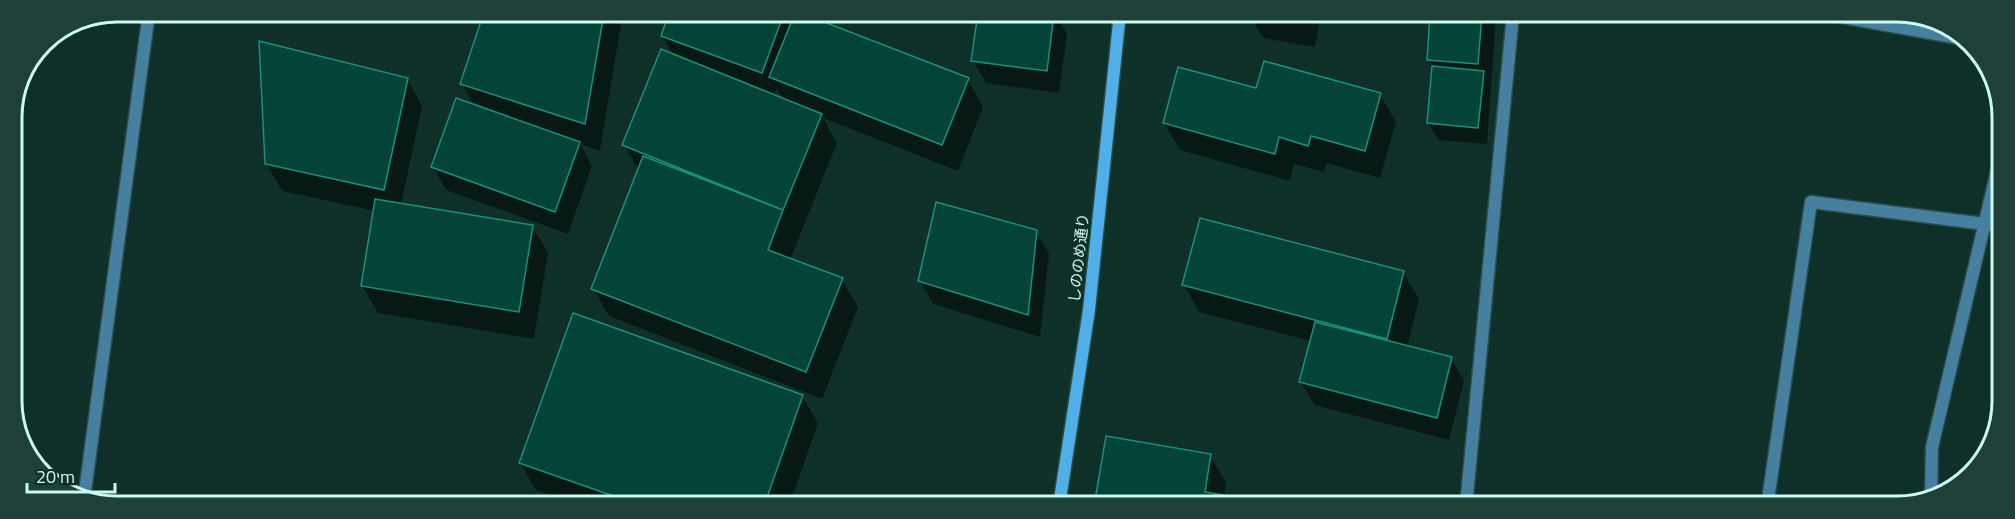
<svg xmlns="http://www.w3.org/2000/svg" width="2015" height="519" viewBox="0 0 2015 519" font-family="'Titillium Web','Noto Sans JP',sans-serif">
  <rect width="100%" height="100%" fill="#0f3029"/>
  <!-- shadow -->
  <path fill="#0007" fill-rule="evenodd" d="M 486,12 L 623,13 L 600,151 L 580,144 L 592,166 L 568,234 L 446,190 L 433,167 L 474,106 L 462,84 Z
    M 671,13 L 789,13 L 793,21 L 797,13 L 968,80 L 983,107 L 958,171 L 823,118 L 837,143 L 790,260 L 842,280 L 858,307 L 822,399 L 609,316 L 593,288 L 639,171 L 624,145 L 674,56 L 662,36 ZM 777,88 L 784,101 L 774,96 Z
    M 979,13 L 1055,13 L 1067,34 L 1059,93 L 986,83 L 973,61 Z
    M 1248,13 L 1321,13 L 1315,47 L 1263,38 Z
    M 1432,14 L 1496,14 L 1487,144 L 1438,140 L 1428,123 L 1434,69 L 1429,60 Z
    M 407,79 L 422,106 L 401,205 L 532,226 L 548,253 L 534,339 L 378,313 L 362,286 L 375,211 L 282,191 L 266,163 Z
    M 1257,90 L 1380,95 L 1396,122 L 1380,178 L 1326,163 L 1324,172 L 1294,164 L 1290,181 L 1180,150 L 1164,123 Z
    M 1036,231 L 1049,254 L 1040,337 L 933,304 L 920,281 Z
    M 1403,272 L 1419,299 L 1407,347 L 1451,358 L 1464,381 L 1449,440 L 1314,405 L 1301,382 L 1311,341 L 1199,312 L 1184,285 Z
    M 802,396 L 818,423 L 789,506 L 579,505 L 536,490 L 520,463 Z
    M 1210,455 L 1226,482 L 1224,497 L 1280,506 L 1095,506 Z"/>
  <!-- building -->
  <path fill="#044338" stroke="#1a907b" stroke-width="1.5" d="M 484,12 L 604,13 L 585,124 L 460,84 Z
    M 669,13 L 784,13 L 762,73 L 661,36 Z
    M 795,13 L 801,13 L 969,78 L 942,145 L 769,77 Z
    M 978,13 L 1054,13 L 1047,71 L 971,61 Z
    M 1258,13 L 1301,13 L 1300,21 Z
    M 1430,14 L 1482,14 L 1478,64 L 1427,60 Z
    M 259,41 L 408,78 L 384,190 L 265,164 Z
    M 661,49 L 822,114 L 783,210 L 622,145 Z
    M 1264,61 L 1381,93 L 1365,151 L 1311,136 L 1308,146 L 1279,137 L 1275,154 L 1163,123 L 1178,67 L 1256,88 Z
    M 1432,66 L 1484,71 L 1478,128 L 1427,123 Z
    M 456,98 L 580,142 L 555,212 L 431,167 Z
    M 643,156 L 783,210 L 768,250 L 843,278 L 806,372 L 591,289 Z
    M 375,199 L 533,225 L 519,312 L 361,286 Z
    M 936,202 L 1037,230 L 1028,315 L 918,281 Z
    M 1200,218 L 1404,271 L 1387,339 L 1182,285 Z
    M 573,313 L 803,395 L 764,506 L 639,505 L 519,463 Z
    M 1315,322 L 1452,357 L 1437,418 L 1299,382 Z
    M 1106,436 L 1211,454 L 1205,492 L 1289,506 L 1094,506 Z"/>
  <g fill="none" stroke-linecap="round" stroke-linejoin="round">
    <!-- minor casing -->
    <g stroke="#294c45" stroke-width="15">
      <path id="minor" d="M 1825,14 L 1964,39
        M 1931,496 L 1932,447 L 2001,154
        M 84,499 L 149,12
        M 1466,506 L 1513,14
        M 1767,507 L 1811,202 L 2001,226"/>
    </g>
    <!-- secondary casing -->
    <g stroke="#294c45" stroke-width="15">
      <path id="secondary" d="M 1059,506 L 1089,310 L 1120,13"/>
    </g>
    <!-- minor -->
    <use href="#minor" stroke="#477fa1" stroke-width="12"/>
    <!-- secondary -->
    <use href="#secondary" stroke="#50afe6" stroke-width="12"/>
  </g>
  <g text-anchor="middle" stroke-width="5" stroke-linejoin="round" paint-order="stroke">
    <!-- street labels -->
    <g font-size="15" fill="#cbfbee" stroke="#0f3029">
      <text transform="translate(1079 258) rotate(-84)" y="5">しののめ通り</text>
    </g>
  </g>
  <!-- crop -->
  <path d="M0 0H2015V519H0ZM117 22H1897A95 95 0 0 1 1992 117V401A95 95 0 0 1 1897 496H117A95 95 0 0 1 22 401V117A95 95 0 0 1 117 22Z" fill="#1e4039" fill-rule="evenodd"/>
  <path fill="none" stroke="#cbfbee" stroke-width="3" d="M117 22H1897A95 95 0 0 1 1992 117V401A95 95 0 0 1 1897 496H117A95 95 0 0 1 22 401V117A95 95 0 0 1 117 22Z"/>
  <!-- scale -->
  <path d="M27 483v9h88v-9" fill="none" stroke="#cbfbee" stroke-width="3"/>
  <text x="36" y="483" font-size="18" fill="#cbfbee" stroke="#0f3029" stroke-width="4.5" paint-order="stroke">20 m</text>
</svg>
